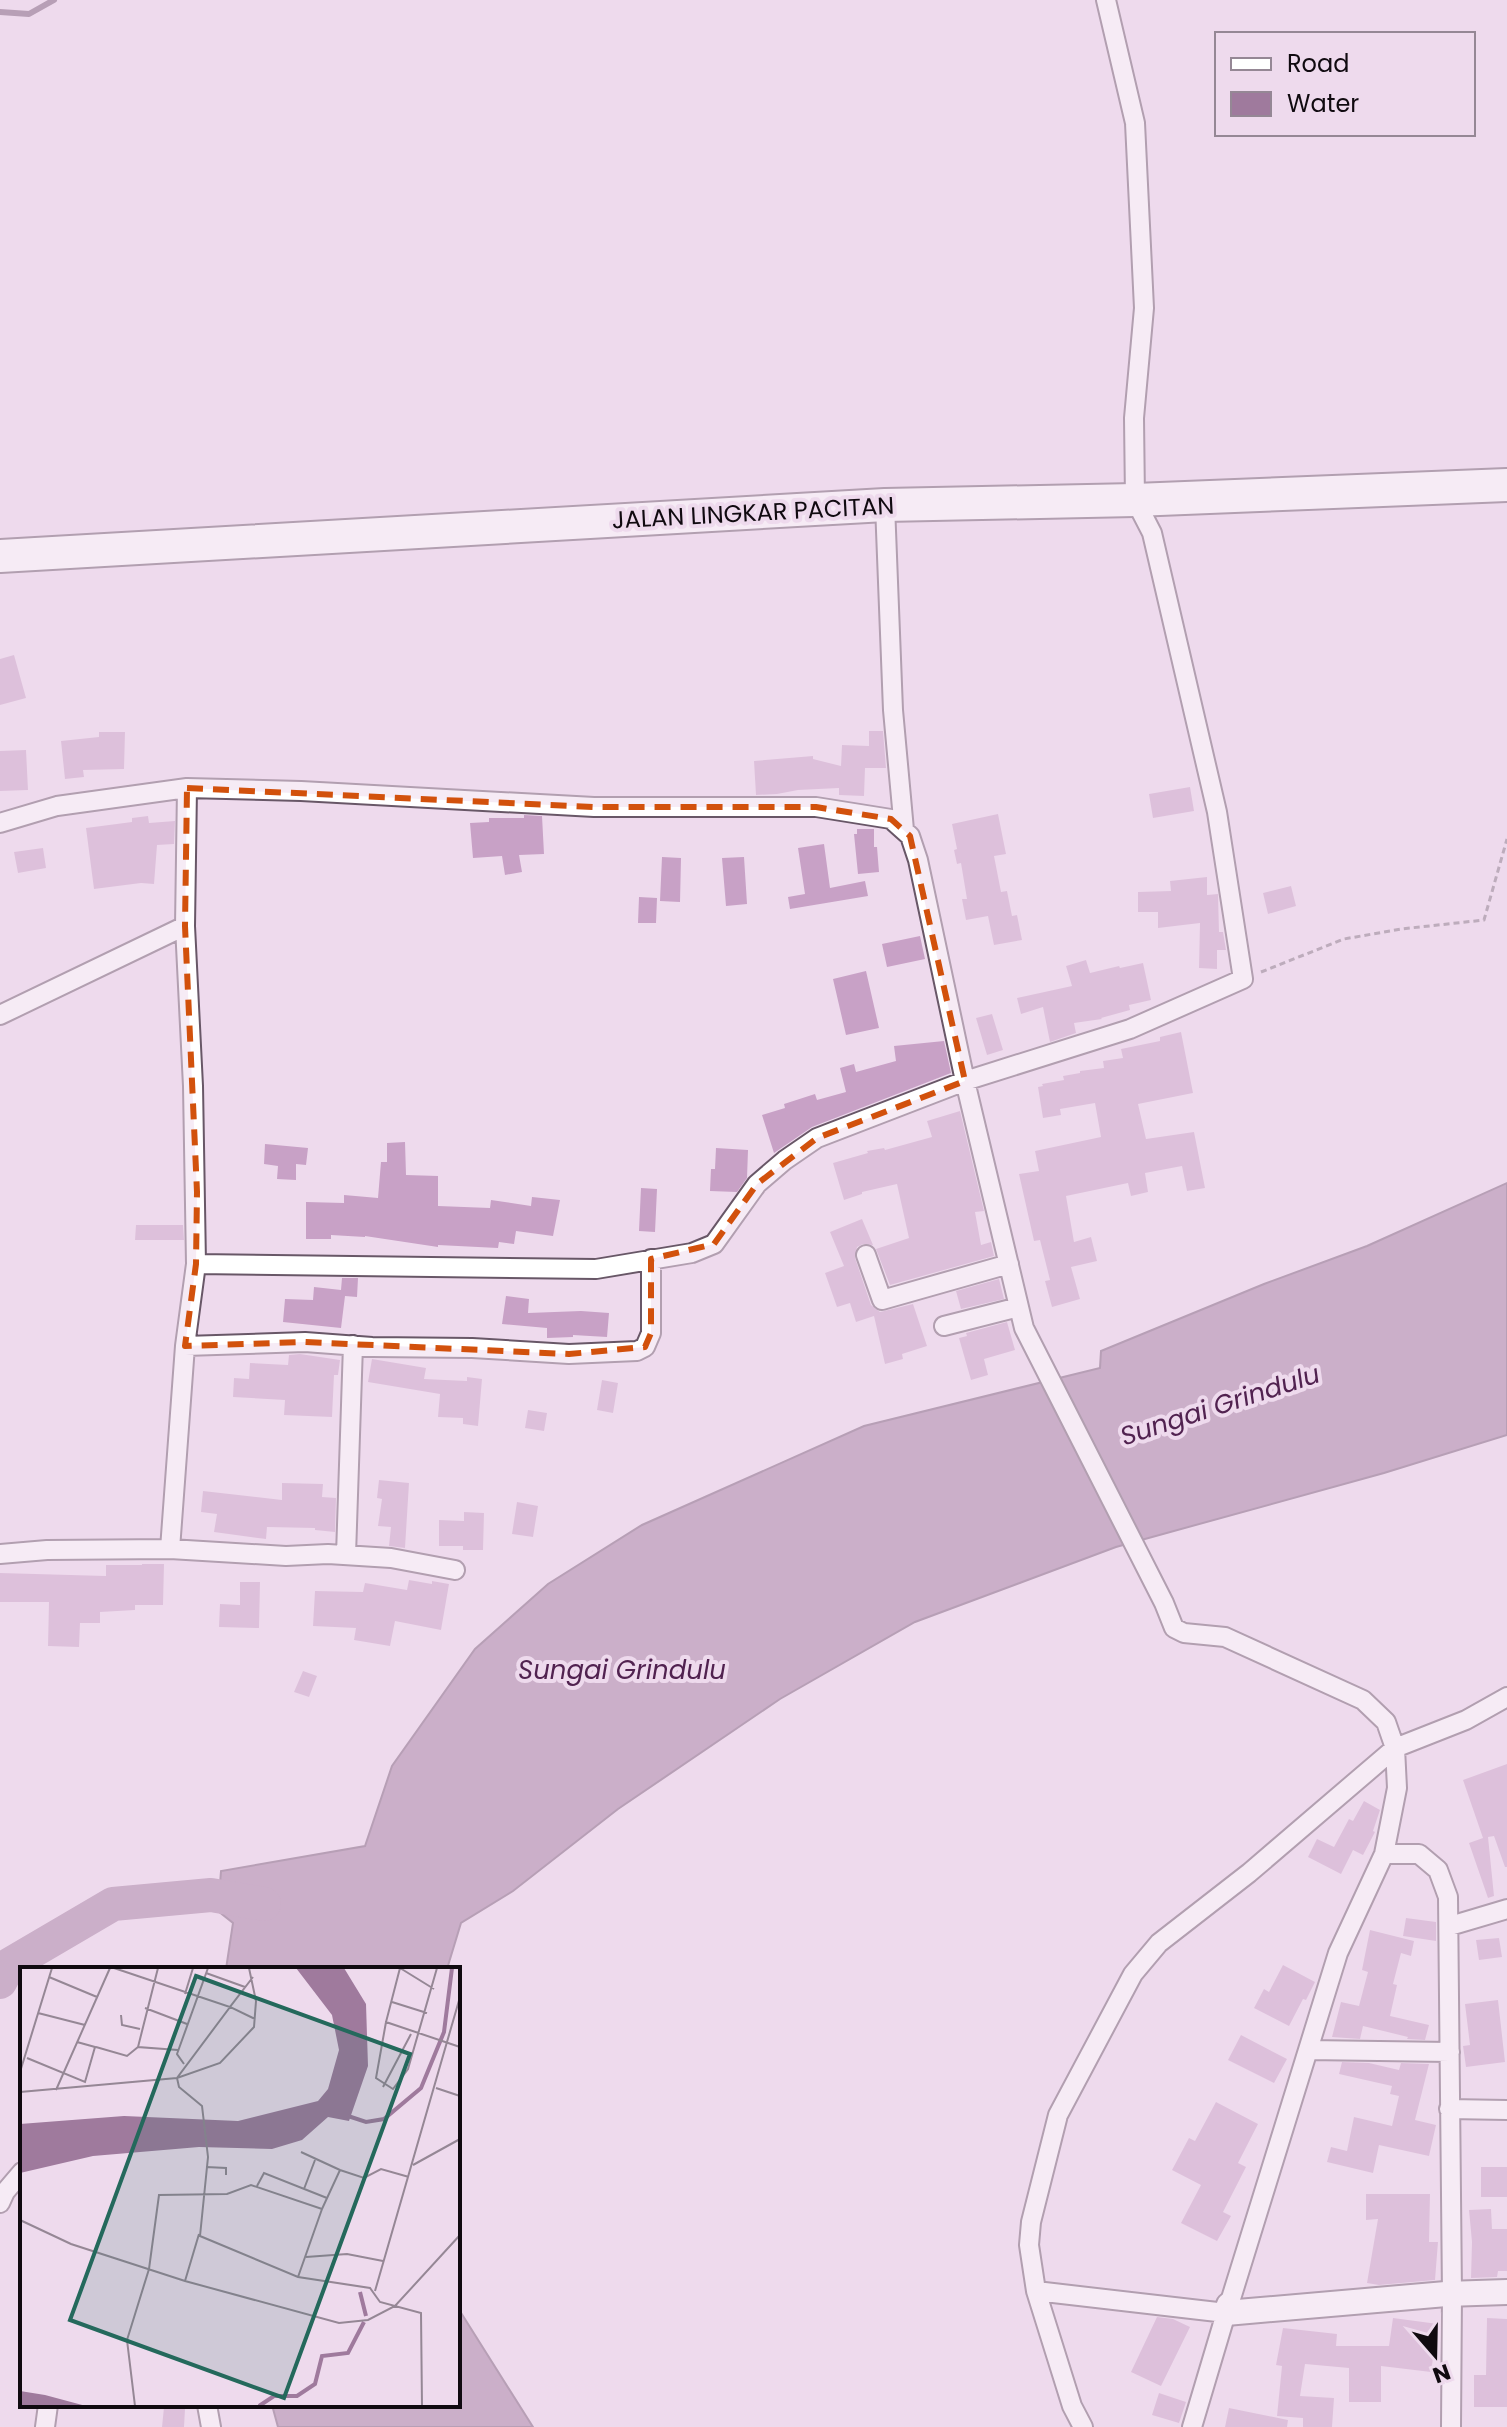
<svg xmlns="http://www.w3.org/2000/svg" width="1507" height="2427" viewBox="0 0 1507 2427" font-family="Poppins,sans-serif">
  <rect width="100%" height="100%" fill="#eedaed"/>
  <!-- water -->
  <path fill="#9f7a9d" stroke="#745873" stroke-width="2" d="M 1507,1183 L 1507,1435 L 1384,1473 L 1116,1547 L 915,1622 L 780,1699 L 618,1809 L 513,1891 L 461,1923 L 447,1969 L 226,1969 L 233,1923 L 218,1911 L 221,1871 L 365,1846 L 392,1766 L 475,1649 L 548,1584 L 642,1525 L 864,1426 L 1100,1368 L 1101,1351 L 1264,1284 L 1367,1246 Z
    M 458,2308 L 533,2427 L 278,2427 L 272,2405 L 458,2405 Z"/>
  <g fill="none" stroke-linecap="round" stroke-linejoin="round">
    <!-- stream -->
    <path stroke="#745873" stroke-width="6" d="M 0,12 L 29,14 L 54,0"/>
    <!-- river -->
    <path stroke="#9f7a9d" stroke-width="34" d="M 0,1982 L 9,1965 L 113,1904 L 211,1895 L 264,1904"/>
  </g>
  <!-- building -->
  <path fill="#c8a1c6" d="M 14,655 L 26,698 L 0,705 L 0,659 Z
    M 869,731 L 883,731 L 886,768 L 865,768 L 864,796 L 839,795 L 839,788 L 798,790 L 777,794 L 756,795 L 754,761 L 813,756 L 813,759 L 841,766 L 842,745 L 869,746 Z
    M 99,732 L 125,732 L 124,769 L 83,770 L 84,777 L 65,779 L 61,741 L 99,737 Z
    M 26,750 L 28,790 L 0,791 L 0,751 Z
    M 1190,787 L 1194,811 L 1153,818 L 1149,794 Z
    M 998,814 L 1006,854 L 994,856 L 1001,892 L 1007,891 L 1012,916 L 1017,915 L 1022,940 L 994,945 L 988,916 L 966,920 L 962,899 L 967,899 L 961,863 L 957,864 L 954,850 L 957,849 L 952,824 Z
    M 524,815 L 542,816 L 544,854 L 519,855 L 522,872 L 505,875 L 502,856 L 473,858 L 470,823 L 489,822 L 489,818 L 524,818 Z
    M 148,816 L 149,823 L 175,821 L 174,844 L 157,845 L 154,884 L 141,883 L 94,889 L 86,828 L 132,822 L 132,818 Z
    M 857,829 L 874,829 L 874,847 L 877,847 L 879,872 L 858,874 L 854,834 L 857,834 Z
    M 824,844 L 830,888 L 865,881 L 868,896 L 790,909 L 788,897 L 805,894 L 798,848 Z
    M 43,848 L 46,868 L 18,873 L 14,852 Z
    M 662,857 L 681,858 L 680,902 L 660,901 Z
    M 744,857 L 747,904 L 726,906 L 722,858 Z
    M 1207,877 L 1207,895 L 1218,894 L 1219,932 L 1223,932 L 1226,950 L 1217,950 L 1217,969 L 1199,968 L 1200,923 L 1158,928 L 1158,912 L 1138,912 L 1138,892 L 1171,891 L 1170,881 Z
    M 1291,886 L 1296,906 L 1268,914 L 1263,893 Z
    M 639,897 L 657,898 L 656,923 L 638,923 Z
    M 920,936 L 925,959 L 887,967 L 882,944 Z
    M 1086,960 L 1090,973 L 1119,966 L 1120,968 L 1143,963 L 1151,1000 L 1129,1005 L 1130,1010 L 1101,1018 L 1102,1019 L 1074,1023 L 1076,1033 L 1050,1042 L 1043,1007 L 1021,1014 L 1017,998 L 1072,986 L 1066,966 Z
    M 866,971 L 879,1028 L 846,1035 L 833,979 Z
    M 992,1014 L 1003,1050 L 987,1055 L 976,1018 Z
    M 1181,1032 L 1193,1093 L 1138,1104 L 1146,1139 L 1194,1132 L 1205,1188 L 1187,1191 L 1182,1166 L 1145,1173 L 1148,1192 L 1131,1196 L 1128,1183 L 1066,1196 L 1074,1242 L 1091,1237 L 1097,1261 L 1071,1267 L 1080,1299 L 1052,1307 L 1045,1281 L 1050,1280 L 1040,1240 L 1034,1241 L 1019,1174 L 1039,1171 L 1035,1151 L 1101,1137 L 1095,1103 L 1060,1109 L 1061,1115 L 1043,1118 L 1038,1087 L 1043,1086 L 1042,1084 L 1064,1080 L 1063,1076 L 1080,1073 L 1080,1071 L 1104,1068 L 1103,1061 L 1123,1058 L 1121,1049 L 1160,1041 L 1160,1037 Z
    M 944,1041 L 951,1073 L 812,1127 L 774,1153 L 762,1115 L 785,1108 L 784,1104 L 815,1094 L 817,1100 L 846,1092 L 840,1068 L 854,1064 L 856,1072 L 896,1061 L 894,1046 Z
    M 960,1111 L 984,1211 L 975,1212 L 981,1245 L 991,1242 L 994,1256 L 890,1285 L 876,1249 L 909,1238 L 897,1184 L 862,1192 L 862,1194 L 844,1200 L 833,1163 L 868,1153 L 867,1151 L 884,1148 L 885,1150 L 932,1137 L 927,1121 Z
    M 405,1142 L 406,1175 L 438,1176 L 438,1206 L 490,1208 L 491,1200 L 531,1206 L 532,1197 L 560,1200 L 553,1236 L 516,1231 L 514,1244 L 499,1242 L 498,1248 L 438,1245 L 438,1247 L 365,1236 L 365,1237 L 331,1235 L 331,1239 L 306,1239 L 306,1202 L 344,1203 L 344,1195 L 378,1198 L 381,1162 L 387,1162 L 387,1143 Z
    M 265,1144 L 308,1148 L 306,1165 L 296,1164 L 296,1180 L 277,1179 L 278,1166 L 264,1164 Z
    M 716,1148 L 748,1150 L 747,1178 L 737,1192 L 710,1191 L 711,1169 L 715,1169 Z
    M 641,1188 L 657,1189 L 655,1232 L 639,1231 Z
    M 862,1219 L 873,1245 L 863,1244 L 857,1247 L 855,1258 L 871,1305 L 880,1312 L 913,1304 L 927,1346 L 902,1354 L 903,1359 L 885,1364 L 874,1316 L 856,1322 L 850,1303 L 837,1307 L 825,1273 L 844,1266 L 830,1232 Z
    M 136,1225 L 183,1225 L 184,1240 L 135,1240 Z
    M 342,1278 L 358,1278 L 357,1297 L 345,1296 L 341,1328 L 283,1322 L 285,1299 L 313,1300 L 314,1287 L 341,1290 Z
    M 999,1279 L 1004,1299 L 961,1309 L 956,1291 Z
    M 506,1296 L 529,1299 L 528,1313 L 581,1311 L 609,1313 L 607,1337 L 573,1335 L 573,1337 L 547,1338 L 547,1328 L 502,1324 Z
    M 1007,1322 L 1015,1350 L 984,1359 L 988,1375 L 971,1380 L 959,1338 L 967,1336 L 966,1333 Z
    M 300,1354 L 340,1360 L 338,1375 L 334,1375 L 332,1417 L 284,1415 L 285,1400 L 233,1397 L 234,1378 L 249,1379 L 250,1363 L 288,1365 L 289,1355 Z
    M 372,1359 L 426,1368 L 424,1379 L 467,1381 L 467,1377 L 482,1379 L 478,1426 L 463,1424 L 463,1418 L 438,1417 L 440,1394 L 368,1382 Z
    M 602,1380 L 618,1383 L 613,1413 L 597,1410 Z
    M 528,1410 L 547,1413 L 544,1431 L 525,1428 Z
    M 379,1480 L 409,1483 L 405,1548 L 389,1546 L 391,1527 L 378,1526 L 382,1499 L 377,1498 Z
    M 282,1483 L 323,1484 L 322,1497 L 336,1498 L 335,1532 L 315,1530 L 315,1528 L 267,1527 L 266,1539 L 214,1532 L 217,1514 L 201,1512 L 203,1491 L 282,1500 Z
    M 517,1502 L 538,1506 L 533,1537 L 512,1534 Z
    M 464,1512 L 484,1513 L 483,1550 L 463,1550 L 463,1546 L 439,1546 L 439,1520 L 464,1521 Z
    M 142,1564 L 164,1564 L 163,1605 L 135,1605 L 135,1610 L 100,1612 L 100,1623 L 80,1623 L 79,1647 L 48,1646 L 49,1602 L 0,1602 L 0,1573 L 106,1576 L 106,1565 L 142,1565 Z
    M 409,1580 L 432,1584 L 432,1581 L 449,1584 L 441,1630 L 395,1621 L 390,1646 L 354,1640 L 356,1628 L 313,1626 L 315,1591 L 363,1592 L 365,1583 L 407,1590 Z
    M 240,1582 L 260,1582 L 259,1628 L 219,1627 L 220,1604 L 240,1605 Z
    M 303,1671 L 317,1676 L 309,1697 L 294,1692 Z
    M 1507,1764 L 1507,1867 L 1505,1867 L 1494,1836 L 1488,1837 L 1494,1896 L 1488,1898 L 1469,1843 L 1483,1838 L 1463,1780 Z
    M 1364,1801 L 1380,1810 L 1373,1831 L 1375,1832 L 1363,1855 L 1353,1850 L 1341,1874 L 1308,1857 L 1317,1839 L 1334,1847 L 1349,1819 L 1353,1821 Z
    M 1406,1918 L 1436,1922 L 1436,1941 L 1403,1936 Z
    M 1370,1930 L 1414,1941 L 1411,1956 L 1401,1953 L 1393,1984 L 1397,1985 L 1390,2016 L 1429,2025 L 1425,2040 L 1407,2039 L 1408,2037 L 1363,2026 L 1360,2039 L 1332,2037 L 1341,2002 L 1359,2006 L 1368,1972 L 1362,1970 Z
    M 1499,1938 L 1502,1957 L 1479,1960 L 1476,1940 Z
    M 1283,1965 L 1315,1982 L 1306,2000 L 1303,1999 L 1289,2026 L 1254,2008 L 1264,1989 L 1269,1992 Z
    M 1498,2000 L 1505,2062 L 1466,2067 L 1463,2046 L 1470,2045 L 1465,2004 Z
    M 1241,2035 L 1287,2059 L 1274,2083 L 1228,2060 Z
    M 1342,2062 L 1369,2063 L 1399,2070 L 1401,2063 L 1429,2064 L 1415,2120 L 1436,2125 L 1429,2156 L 1379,2145 L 1373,2173 L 1327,2162 L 1331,2147 L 1347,2151 L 1354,2117 L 1392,2126 L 1399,2096 L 1390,2094 L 1392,2086 L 1339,2074 Z
    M 1216,2102 L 1258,2124 L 1238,2163 L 1246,2167 L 1223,2212 L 1231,2216 L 1217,2241 L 1181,2223 L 1201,2185 L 1172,2170 L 1189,2138 L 1195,2141 Z
    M 1481,2167 L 1507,2167 L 1507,2197 L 1481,2197 Z
    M 1366,2194 L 1430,2194 L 1429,2242 L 1438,2242 L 1435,2280 L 1379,2285 L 1367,2283 L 1378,2219 L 1366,2220 Z
    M 1491,2209 L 1492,2229 L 1507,2229 L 1507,2271 L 1498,2271 L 1497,2277 L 1471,2278 L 1472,2242 L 1469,2210 Z
    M 1157,2317 L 1173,2319 L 1190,2327 L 1161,2386 L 1131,2372 Z
    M 1393,2318 L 1438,2324 L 1431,2372 L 1381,2366 L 1381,2402 L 1349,2402 L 1349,2368 L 1305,2364 L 1300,2396 L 1334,2398 L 1332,2427 L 1303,2427 L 1303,2418 L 1277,2416 L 1282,2366 L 1276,2365 L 1283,2328 L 1337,2334 L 1336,2346 L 1389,2346 Z
    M 1487,2318 L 1507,2319 L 1507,2407 L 1474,2407 L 1474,2375 L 1486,2375 Z
    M 1159,2393 L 1186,2402 L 1179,2423 L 1152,2415 Z
    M 164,2407 L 185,2409 L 184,2427 L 162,2427 Z
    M 1229,2408 L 1288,2420 L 1287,2427 L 1225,2427 Z"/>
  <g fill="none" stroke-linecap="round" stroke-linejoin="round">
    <!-- street casing -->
    <g stroke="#685767" stroke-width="22">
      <path id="street" d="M 885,505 L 893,710 L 904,830
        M 187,788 L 185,926 L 193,1086 L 196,1264
        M 0,823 L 57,806 L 187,788 L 301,791 L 594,807 L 816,807 L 891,819 L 910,836 L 918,860 L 965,1081 L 1024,1328 L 1164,1603 L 1174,1628 L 1184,1633 L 1225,1637 L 1363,1700 L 1386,1722 L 1395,1748 L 1397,1788 L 1384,1854 L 1338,1953 L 1229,2305
        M 0,1015 L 185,926
        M 866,1255 L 882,1300 L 1009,1264
        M 944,1326 L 1019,1307
        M 185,1346 L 305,1342 L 372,1347 L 472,1348 L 569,1354 L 637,1351 L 645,1347 L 651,1333 L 651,1259
        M 170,1549 L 286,1556 L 328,1554 L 391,1558 L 455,1570
        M 0,1554 L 47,1550 L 170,1549 L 185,1346 L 196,1264 L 596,1269 L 692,1253 L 714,1244 L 757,1184 L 785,1160 L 817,1138 L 965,1081 L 1130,1029 L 1243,979 L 1217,812 L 1152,533 L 1135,500 L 1134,418 L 1144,308 L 1135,123 L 1106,0
        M 346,1555 L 353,1345
        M 1384,1854 L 1419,1854 L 1438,1870 L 1448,1897 L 1452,2294 L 1451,2427
        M 1450,1926 L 1507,1909
        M 1308,2050 L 1450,2052
        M 1449,2109 L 1507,2110
        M 0,2203 L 5,2192 L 22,2172
        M 1036,2291 L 1226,2313 L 1192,2427
        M 207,2405 L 211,2427
        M 45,2427 L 48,2405
        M 1083,2427 L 1072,2406 L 1036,2291 L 1029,2245 L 1031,2222 L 1058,2115 L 1133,1974 L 1159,1943 L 1249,1873 L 1395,1748 L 1466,1720 L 1507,1697"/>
    </g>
    <!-- secondary casing -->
    <g stroke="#685767" stroke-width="28">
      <path id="secondary" d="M 1229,2305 L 1226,2313 L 1446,2294 L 1507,2292"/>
    </g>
    <!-- highway casing -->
    <g stroke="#685767" stroke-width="36">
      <path id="highway" d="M 0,556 L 885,505 L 1135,500 L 1507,485"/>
    </g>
    <!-- path -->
    <path stroke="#807380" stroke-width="3" stroke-dasharray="6 4" stroke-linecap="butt" d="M 1261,972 L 1344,939 L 1401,929 L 1484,920 L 1507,839"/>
    <!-- street -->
    <use href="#street" stroke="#fff" stroke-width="18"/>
    <!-- secondary -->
    <use href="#secondary" stroke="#fff" stroke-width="24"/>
    <!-- highway -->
    <use href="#highway" stroke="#fff" stroke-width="32"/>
  </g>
  <!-- marked area -->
  <path d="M0 0H1507V2427H0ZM 187,788 L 594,807 L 816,807 L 891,819 L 910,836 L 965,1081 L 817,1138 L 757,1184 L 714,1244 L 651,1259 L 651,1333 L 645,1347 L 569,1354 L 305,1342 L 185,1346 L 196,1264 L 197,1192 L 185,926 Z" fill="#eedaed" fill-opacity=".55" fill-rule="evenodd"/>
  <path fill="none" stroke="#d2510c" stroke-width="6" stroke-dasharray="16 10" stroke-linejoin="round" d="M 187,788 L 594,807 L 816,807 L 891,819 L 910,836 L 965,1081 L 817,1138 L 757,1184 L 714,1244 L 651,1259 L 651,1333 L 645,1347 L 569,1354 L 305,1342 L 185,1346 L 196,1264 L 197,1192 L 185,926 Z"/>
  <g text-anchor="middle" stroke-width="8" stroke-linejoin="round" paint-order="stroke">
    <!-- street labels -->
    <g font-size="24" fill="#100a10" stroke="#eedaed">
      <text transform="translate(753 513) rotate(-3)" y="8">JALAN LINGKAR PACITAN</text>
    </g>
    <!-- water labels -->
    <g font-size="26" font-style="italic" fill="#512250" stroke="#eedaed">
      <text transform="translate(1220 1405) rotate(-18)" y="9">Sungai Grindulu</text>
      <text x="622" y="1679">Sungai Grindulu</text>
    </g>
  </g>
  <!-- overview -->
  <g transform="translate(20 1967)">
    <rect width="440" height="440" fill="#eedaed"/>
    <path d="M 276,1 L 324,1 L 346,37 L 348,99 L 329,154 L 308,150 L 282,173 L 252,182 L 179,180 L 73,189 L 0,206 L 0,157 L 104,149 L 218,154 L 298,134 L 308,122 L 319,83 L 312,48 ZM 0,424 L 25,428 L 66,439 L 0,439 Z" fill="#9f7a9d"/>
    <path fill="none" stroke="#9f7a9d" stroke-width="4" d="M 328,149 L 346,155 L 364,152 L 401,121 L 424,65 L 432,1M 340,325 L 346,349M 239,439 L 254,429 L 277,429 L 295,417 L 302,389 L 328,386 L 344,355"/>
    <path fill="none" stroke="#958795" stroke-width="2" d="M 94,1 L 210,40 L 157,111 L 159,120 L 182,139 L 188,190 L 180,269 L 278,310 L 350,321 L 360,335 L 401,346 L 402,439M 138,1 L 118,80 L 158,83M 380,1 L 366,55 L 440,80M 380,1 L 414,22M 186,6 L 225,20M 29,10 L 77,30M 233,10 L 210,40 L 235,52M 165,27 L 173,1M 372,35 L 407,46M 125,41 L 167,57M 18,46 L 65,58M 101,48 L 102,58 L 120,62M 366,55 L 356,111 L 373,122 L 388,102 L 417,1M 76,80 L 107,89 L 118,80M 7,91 L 65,115 L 75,80 L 57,75M 164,97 L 157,87 L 188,1M 0,105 L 32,1M 363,120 L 391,67M 416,121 L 440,129M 36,123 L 90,1M 0,125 L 157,111 L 200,96 L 234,60 L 236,34 L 229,1M 281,185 L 320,203M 393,198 L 440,172M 186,200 L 206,201 L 206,208M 237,219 L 244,206 L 307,231M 284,222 L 295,193M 0,253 L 51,277 L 165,314 L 319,356 L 348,353 L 375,339 L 440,268M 286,290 L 327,287 L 363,294M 278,310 L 302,242M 165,314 L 179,267M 355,324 L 440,30M 115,439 L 107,373 L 129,302 L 139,228 L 207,227 L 231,218 L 302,242 L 320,203 L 344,211 L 361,202 L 389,210"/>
    <path fill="#24695c" fill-opacity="0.15" stroke="#24695c" stroke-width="4" d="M 176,9 L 390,87 L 264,431 L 50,353 Z"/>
    <rect width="440" height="440" fill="none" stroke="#100a10" stroke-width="4"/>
  </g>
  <!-- legend -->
  <rect x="1215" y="32" width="260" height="104" fill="#eedaed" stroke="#958795" stroke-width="2"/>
  <rect x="1231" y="58" width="40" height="12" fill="#ffffff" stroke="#958795" stroke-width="2"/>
  <text x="1287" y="72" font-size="24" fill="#100a10">Road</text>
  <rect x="1231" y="92" width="40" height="24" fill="#9f7a9d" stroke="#958795" stroke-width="2"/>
  <text x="1287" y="112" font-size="24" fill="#100a10">Water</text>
  <!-- north arrow -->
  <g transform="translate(1435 2355) rotate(160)" stroke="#eedaed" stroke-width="6" paint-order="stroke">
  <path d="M0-6L14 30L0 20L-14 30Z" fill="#100a10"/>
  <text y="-12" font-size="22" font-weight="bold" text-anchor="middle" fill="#100a10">N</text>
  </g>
</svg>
